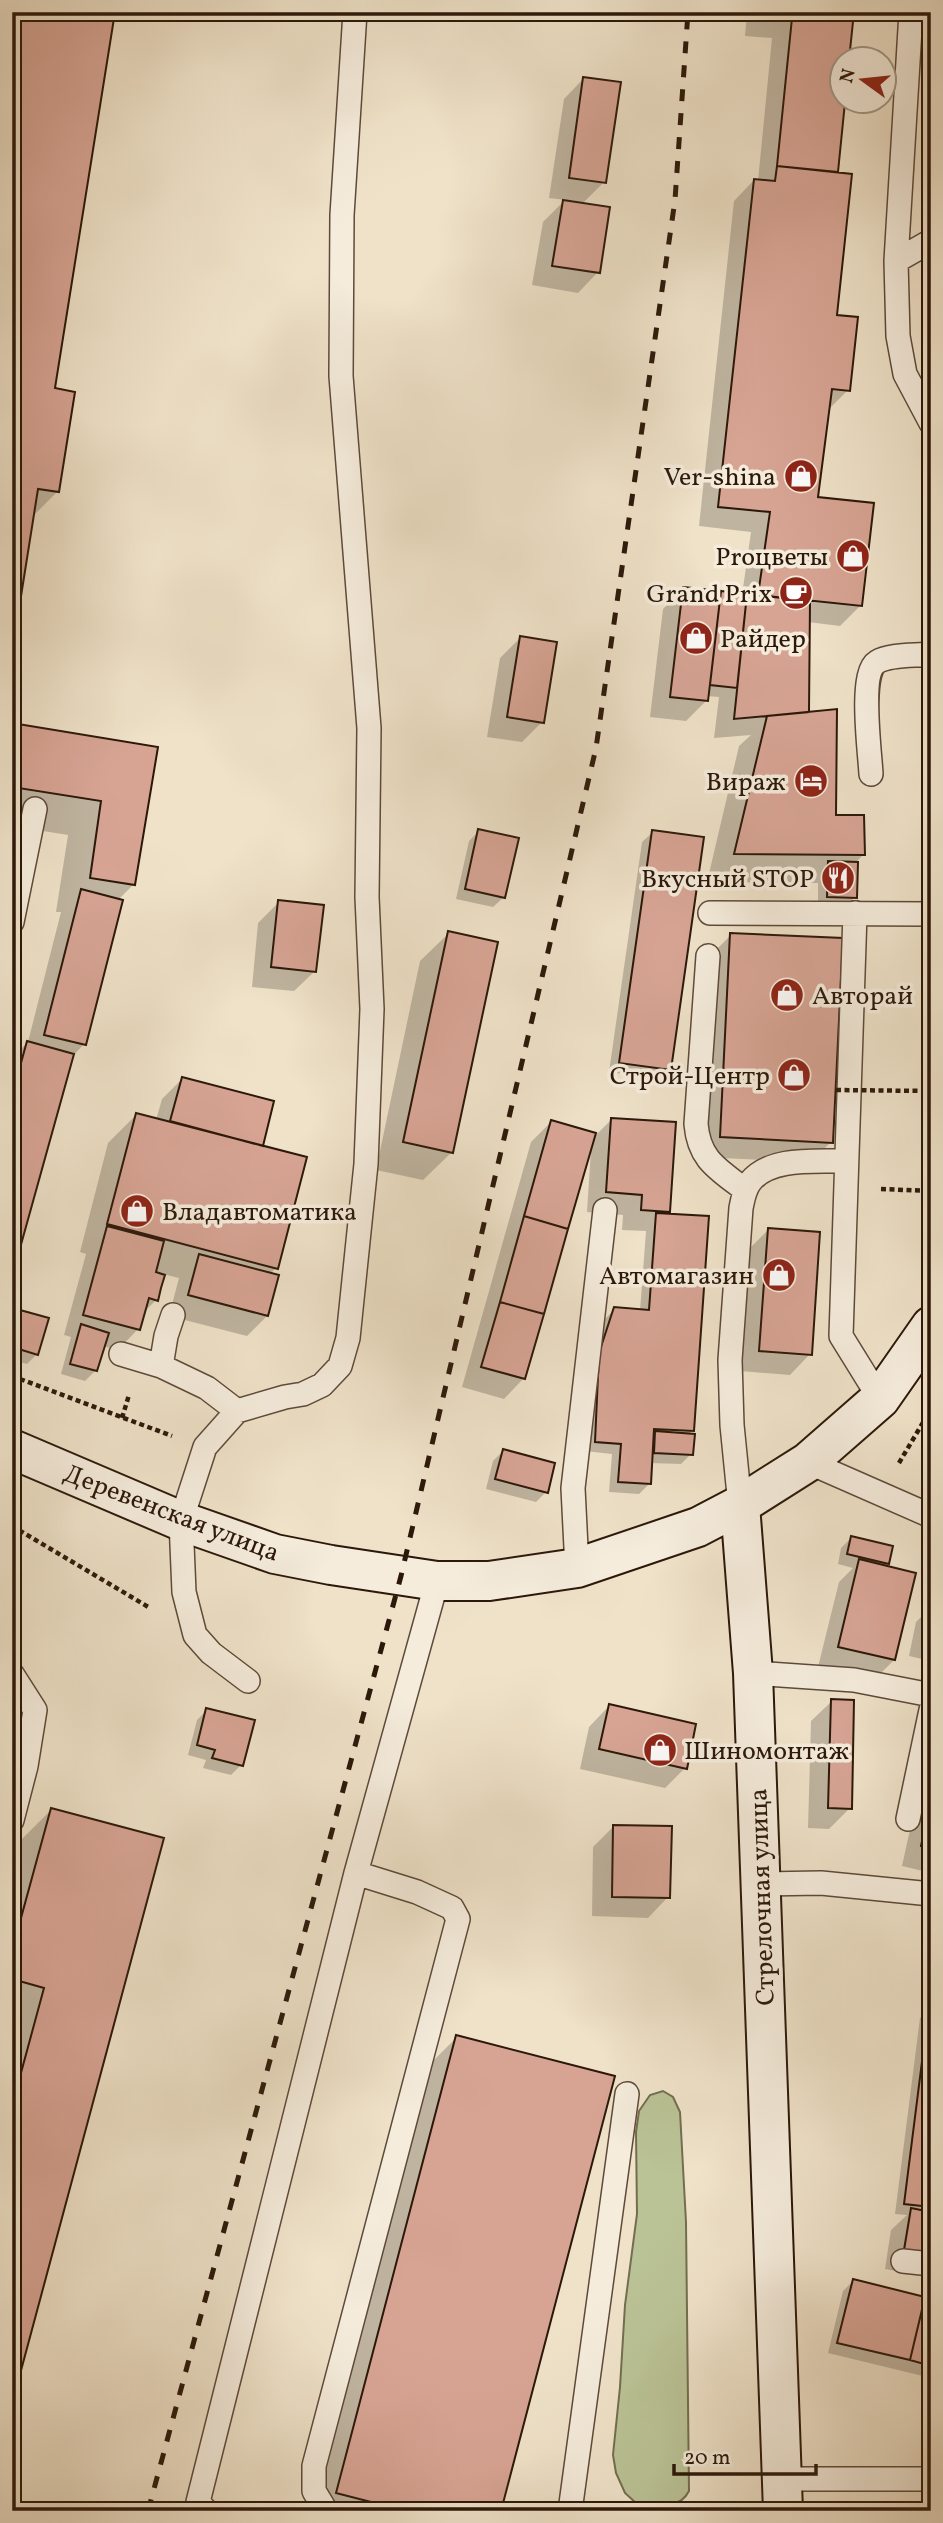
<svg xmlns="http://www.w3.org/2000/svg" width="943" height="2523" viewBox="0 0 943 2523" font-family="Vollkorn,serif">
  <rect width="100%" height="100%" fill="#efe2c9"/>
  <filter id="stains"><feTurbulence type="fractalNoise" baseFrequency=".00286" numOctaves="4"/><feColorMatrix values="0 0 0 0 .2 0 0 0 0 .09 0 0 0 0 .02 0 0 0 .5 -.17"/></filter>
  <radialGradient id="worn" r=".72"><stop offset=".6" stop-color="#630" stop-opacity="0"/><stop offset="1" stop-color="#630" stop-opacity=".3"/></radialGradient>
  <!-- green -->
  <path fill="#bac396" stroke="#736e50" stroke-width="2" d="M 663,2091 L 673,2097 L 680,2112 L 686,2222 L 689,2491 C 679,2511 656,2504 636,2503 L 625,2493 L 616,2473 L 613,2455 L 620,2387 L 625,2305 L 637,2214 L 636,2132 L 639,2111 L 650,2095 Z"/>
  <!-- shadow -->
  <path fill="#0003" d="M 747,12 L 852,12 L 842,60 L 842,102 L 844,102 L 836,173 L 835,317 L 848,390 L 828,410 L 816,498 L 860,606 L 840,626 L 808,622 L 807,711 L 834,817 L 863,855 L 857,861 L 855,897 L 845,907 L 818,906 L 818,883 L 707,882 L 739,746 L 751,735 L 714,738 L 719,697 L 707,696 L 706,701 L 686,721 L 650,717 L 663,609 L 683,589 L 742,595 L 751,532 L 699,526 L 734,201 L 754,180 L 758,181 L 772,38 L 745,36 Z
    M 584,78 L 604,182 L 582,204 L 598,272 L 578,293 L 532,285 L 543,222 L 565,200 L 549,198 L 564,99 Z
    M 53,390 L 58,491 L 32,517 Z
    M 520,638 L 542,722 L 522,742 L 487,737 L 500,658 Z
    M 12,725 L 156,748 L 134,884 L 118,900 L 84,1044 L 71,1058 L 12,1271 L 12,1058 L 28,1042 L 61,912 L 56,912 L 68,835 L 12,826 Z
    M 479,831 L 504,897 L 493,907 L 456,899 L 469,841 Z
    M 653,832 L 669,1069 L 659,1079 L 609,1072 L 642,842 Z
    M 279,902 L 315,971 L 294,991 L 252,987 L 258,923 Z
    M 449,933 L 452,1152 L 423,1180 L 376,1170 L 420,961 Z
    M 731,935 L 831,1142 L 811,1162 L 700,1157 L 711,955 Z
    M 182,1079 L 262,1145 L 276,1268 L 270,1274 L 267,1316 L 247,1336 L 169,1316 L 179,1278 L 163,1274 L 156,1300 L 143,1313 L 138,1329 L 118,1350 L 103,1346 L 95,1371 L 85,1381 L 61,1374 L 71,1337 L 64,1335 L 86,1254 L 80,1252 L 108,1143 L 136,1115 L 156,1120 L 162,1099 Z
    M 612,1119 L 668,1211 L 664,1215 L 693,1430 L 688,1435 L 691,1454 L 681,1464 L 650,1463 L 649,1484 L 639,1494 L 609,1492 L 612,1454 L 585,1451 L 589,1364 L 605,1319 L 615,1309 L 640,1311 L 646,1231 L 622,1230 L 623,1215 L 587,1212 L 591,1149 L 524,1378 L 504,1399 L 462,1387 L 531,1142 L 551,1122 L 592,1139 Z
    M 768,1230 L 810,1354 L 790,1375 L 740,1371 L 748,1250 Z
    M 20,1312 L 37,1354 L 27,1364 L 12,1360 L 12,1320 Z
    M 503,1451 L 546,1492 L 536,1502 L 486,1489 L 493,1461 Z
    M 851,1538 L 887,1563 L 883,1567 L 894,1660 L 874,1680 L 818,1667 L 839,1582 L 853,1568 L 838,1564 L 841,1548 Z
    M 931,1607 L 931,1661 L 909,1656 L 916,1622 Z
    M 832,1701 L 850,1808 L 829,1829 L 808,1828 L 811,1721 Z
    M 609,1706 L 685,1768 L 665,1788 L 580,1769 L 589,1727 Z
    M 207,1710 L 241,1765 L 231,1775 L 203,1768 L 206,1760 L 188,1755 L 197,1720 Z
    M 931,1734 L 931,1873 L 902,1866 Z
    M 51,1810 L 162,1839 L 12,2397 L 12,1861 L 17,1844 Z
    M 613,1827 L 668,1897 L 648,1918 L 592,1916 L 593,1847 Z
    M 930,2008 L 931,2008 L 931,2277 L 885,2269 L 891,2230 L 907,2215 L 895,2214 L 920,2018 Z
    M 457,2037 L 499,2511 L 307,2511 L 423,2071 Z
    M 853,2281 L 931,2300 L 931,2378 L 828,2353 L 843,2291 Z"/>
  <!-- building -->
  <path fill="#d7a494" stroke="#2c180a" stroke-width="2" d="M 12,12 L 115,12 L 55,388 L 75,392 L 59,492 L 38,489 L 12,653 Z
    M 765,12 L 854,12 L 849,60 L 842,60 L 842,102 L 845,102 L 838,172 L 777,166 L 792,18 L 765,16 Z
    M 583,77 L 621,82 L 606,183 L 569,178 Z
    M 777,166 L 852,174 L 837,315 L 858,317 L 850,391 L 832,389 L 818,497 L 874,503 L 862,606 L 758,595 L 770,512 L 718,507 L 754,179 L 775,181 Z
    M 563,200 L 610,207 L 600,273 L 552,266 Z
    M 683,587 L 721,591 L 708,701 L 670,697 Z
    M 721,591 L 747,594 L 737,688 L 710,685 Z
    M 747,594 L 810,601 L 809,712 L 734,719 Z
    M 520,636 L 557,642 L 544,723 L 507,717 Z
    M 837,709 L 836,815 L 864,815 L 865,855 L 734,854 L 767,716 Z
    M 12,723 L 158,747 L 135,885 L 90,878 L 101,801 L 12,787 Z
    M 478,829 L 519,838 L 505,898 L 465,889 Z
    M 652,830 L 704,837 L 671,1070 L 619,1063 Z
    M 828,861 L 858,862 L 857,898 L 827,897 Z
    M 81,889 L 123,900 L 86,1045 L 44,1035 Z
    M 278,900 L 324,905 L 316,972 L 271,967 Z
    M 448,931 L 498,942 L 453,1153 L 403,1142 Z
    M 730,933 L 843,938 L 833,1143 L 720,1137 Z
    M 27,1041 L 74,1054 L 12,1277 L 12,1096 Z
    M 182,1077 L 274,1101 L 263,1146 L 170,1121 Z
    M 136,1113 L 307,1157 L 278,1269 L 107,1224 Z
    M 611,1118 L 676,1122 L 670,1212 L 641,1210 L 642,1195 L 606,1192 Z
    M 551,1120 L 596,1133 L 568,1229 L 524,1216 Z
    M 656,1213 L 709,1216 L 694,1431 L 654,1429 L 651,1484 L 618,1482 L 621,1444 L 595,1442 L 599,1353 L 614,1307 L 649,1310 Z
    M 524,1216 L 568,1229 L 544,1314 L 500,1302 Z
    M 107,1226 L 164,1241 L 156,1272 L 165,1275 L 161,1288 L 158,1301 L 149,1298 L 140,1330 L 83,1315 Z
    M 768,1228 L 820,1232 L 812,1355 L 759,1351 Z
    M 199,1254 L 279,1275 L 268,1316 L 188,1295 Z
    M 500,1302 L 544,1314 L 525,1379 L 481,1367 Z
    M 20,1310 L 49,1318 L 38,1355 L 12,1347 L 12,1333 Z
    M 81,1324 L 109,1333 L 97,1371 L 70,1364 Z
    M 655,1431 L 695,1434 L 693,1455 L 654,1453 Z
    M 503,1449 L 555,1463 L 548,1493 L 495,1479 Z
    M 851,1536 L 893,1546 L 889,1564 L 847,1554 Z
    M 859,1559 L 916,1573 L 895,1660 L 838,1647 Z
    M 831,1699 L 854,1700 L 852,1809 L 828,1808 Z
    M 609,1704 L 696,1724 L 687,1769 L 599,1749 Z
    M 206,1708 L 255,1720 L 243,1766 L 212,1758 L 215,1750 L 197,1745 Z
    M 931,1800 L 931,1848 L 921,1846 Z
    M 51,1808 L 164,1838 L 12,2404 L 12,2106 L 44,1988 L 12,1979 L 12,1951 Z
    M 613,1825 L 672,1826 L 670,1898 L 612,1897 Z
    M 929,2006 L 931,2006 L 931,2207 L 904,2204 Z
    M 456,2035 L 615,2076 L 501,2511 L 406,2511 L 336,2493 Z
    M 911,2208 L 931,2212 L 931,2254 L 904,2250 Z
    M 853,2279 L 925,2297 L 910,2360 L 837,2343 Z
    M 925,2297 L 931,2298 L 931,2366 L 910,2360 Z"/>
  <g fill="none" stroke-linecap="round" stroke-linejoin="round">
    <!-- lane casing -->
    <g stroke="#5d4a3a" stroke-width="26">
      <path id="lane" d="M 911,12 L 896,261 L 898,336 L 905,374 L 931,423
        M 896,261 L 931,241
        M 871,774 C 870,753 859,673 877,662 C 890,654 915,656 931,654
        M 710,913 L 931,914
        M 855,913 L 841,1336 L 880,1399
        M 12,922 L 35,809
        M 708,956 L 696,1124 C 699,1160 718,1169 745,1190
        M 173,1315 L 166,1336 L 161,1366 L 207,1388 L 237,1411
        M 121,1354 L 161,1366
        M 808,1462 L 931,1516
        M 740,1505 L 732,1425 L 730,1360 L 741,1208 C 743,1199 744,1190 750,1182 C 770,1156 818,1162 846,1161
        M 577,1568 L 573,1488 L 605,1210
        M 753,1673 L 854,1680 L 931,1695
        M 12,1674 L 35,1710 L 26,1766 L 12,1820
        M 248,1681 L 211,1653 L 195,1635 L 184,1592 L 181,1521 L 205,1447 L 237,1411 L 285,1397 L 303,1394 L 322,1385 L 340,1366 L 348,1338 L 366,1164 L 372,1009 L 367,897 L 369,728 L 341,376 L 342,215 L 355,12
        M 908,1819 L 931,1710
        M 760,1884 L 821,1883 L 931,1894
        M 903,2261 L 931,2264
        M 782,2479 L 931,2479
        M 206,2511 L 198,2502 L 356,1873 L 437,1581
        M 326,2511 L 314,2491 L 314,2466 L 458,1919 L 452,1908 L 417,1892 L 356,1873
        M 570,2511 L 627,2094"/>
    </g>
    <!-- secondary casing -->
    <g stroke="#2c180a" stroke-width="42">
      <path id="secondary" d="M 12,1449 L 181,1521 L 275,1554 L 331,1565 L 437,1581 L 489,1581 L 577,1568 L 698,1527 L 740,1505 L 808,1462 L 880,1399 L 931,1326
        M 740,1505 L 753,1673 L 783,2511"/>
    </g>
    <!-- path -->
    <path stroke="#2c180a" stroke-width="4.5" stroke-dasharray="5 3.5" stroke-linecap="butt" d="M 881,1189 L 931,1191
      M 12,1376 L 172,1436
      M 122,1418 L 129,1395
      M 899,1463 L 931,1409
      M 12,1526 L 150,1608"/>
    <!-- lane -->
    <use href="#lane" stroke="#f5ecdc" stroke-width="23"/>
    <!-- secondary -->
    <use href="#secondary" stroke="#f5ecdc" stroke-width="38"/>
    <!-- rail -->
    <path stroke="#2c180a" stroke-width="5" stroke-dasharray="12 12" stroke-linecap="butt" d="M 148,2511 L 401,1576 L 596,748 L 675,200 L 688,12"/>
    <!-- path-bridge -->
    <path stroke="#2c180a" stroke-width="4.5" stroke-dasharray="5 3.5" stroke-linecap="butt" d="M 836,1090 L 931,1091"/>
  </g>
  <!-- icons -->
  <defs>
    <g id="shop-disc" transform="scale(1.75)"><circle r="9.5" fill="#8f2418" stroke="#f5ecdc"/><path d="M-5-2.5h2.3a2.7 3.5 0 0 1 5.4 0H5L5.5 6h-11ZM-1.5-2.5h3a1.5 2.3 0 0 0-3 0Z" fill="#fff"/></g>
    <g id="cafe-disc" transform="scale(1.75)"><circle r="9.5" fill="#8f2418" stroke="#f5ecdc"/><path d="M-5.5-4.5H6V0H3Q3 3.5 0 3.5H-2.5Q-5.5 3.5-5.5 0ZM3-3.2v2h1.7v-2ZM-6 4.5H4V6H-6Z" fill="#fff"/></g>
    <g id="hotel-disc" transform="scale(1.75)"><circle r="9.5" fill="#8f2418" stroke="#f5ecdc"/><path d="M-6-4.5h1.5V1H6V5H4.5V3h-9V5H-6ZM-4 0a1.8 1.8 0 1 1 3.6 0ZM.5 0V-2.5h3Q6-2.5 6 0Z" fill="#fff"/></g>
    <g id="restaurant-disc" transform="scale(1.75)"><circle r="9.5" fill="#8f2418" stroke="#f5ecdc"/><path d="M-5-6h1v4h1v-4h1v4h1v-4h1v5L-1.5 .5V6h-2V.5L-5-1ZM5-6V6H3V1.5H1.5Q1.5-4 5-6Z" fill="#fff"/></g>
  </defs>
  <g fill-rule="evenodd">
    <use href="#shop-disc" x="801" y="476"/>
    <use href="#shop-disc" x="853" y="556"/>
    <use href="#cafe-disc" x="796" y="593"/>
    <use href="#shop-disc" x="696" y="638"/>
    <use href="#hotel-disc" x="811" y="781"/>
    <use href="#restaurant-disc" x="838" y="878"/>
    <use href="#shop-disc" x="787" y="995"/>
    <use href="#shop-disc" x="794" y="1075"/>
    <use href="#shop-disc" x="137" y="1211"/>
    <use href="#shop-disc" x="779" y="1275"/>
    <use href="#shop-disc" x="660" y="1750"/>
  </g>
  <g text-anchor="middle" stroke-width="7" stroke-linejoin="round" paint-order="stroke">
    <!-- poi labels -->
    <g font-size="26" fill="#2c180a" stroke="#f5ecdc" text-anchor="end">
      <text x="776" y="485">Ver-shina</text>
      <text x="828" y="565">Proцветы</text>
      <text x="772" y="602">Grand Prix</text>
      <text x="720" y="647" text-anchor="start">Райдер</text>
      <text x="786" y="790">Вираж</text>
      <text x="814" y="887">Вкусный STOP</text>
      <text x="812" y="1004" text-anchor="start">Авторай</text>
      <text x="770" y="1084">Строй-Центр</text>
      <text x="162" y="1220" text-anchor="start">Владавтоматика</text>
      <text x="754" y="1284">Автомагазин</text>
      <text x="684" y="1759" text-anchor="start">Шиномонтаж</text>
    </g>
    <!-- street labels -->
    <g font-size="26" fill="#2c180a" stroke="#f5ecdc">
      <text transform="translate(172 1512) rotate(21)" y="9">Деревенская улица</text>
      <text transform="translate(761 1897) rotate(-92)" y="9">Стрелочная улица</text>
    </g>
  </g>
  <!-- margin -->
  <rect width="943" height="2523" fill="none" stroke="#efe2c9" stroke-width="42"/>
  <rect x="14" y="14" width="915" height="2495" fill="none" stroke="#2c180a" stroke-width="3.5"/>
  <rect x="21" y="21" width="901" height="2481" fill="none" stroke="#2c180a" stroke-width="2"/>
  <!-- north arrow -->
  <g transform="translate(863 80) rotate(285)"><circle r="33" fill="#f5ecdc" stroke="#a59788" stroke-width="2"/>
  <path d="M0-5L12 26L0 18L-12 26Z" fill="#8f2418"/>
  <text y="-10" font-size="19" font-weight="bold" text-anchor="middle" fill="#2c180a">N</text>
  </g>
  <!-- scale -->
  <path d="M674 2464v10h142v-10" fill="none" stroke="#2c180a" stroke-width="3.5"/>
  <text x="684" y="2464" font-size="21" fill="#2c180a" stroke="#f5ecdc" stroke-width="5" paint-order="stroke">20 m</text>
  <rect width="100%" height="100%" filter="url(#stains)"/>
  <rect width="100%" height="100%" fill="url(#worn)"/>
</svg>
